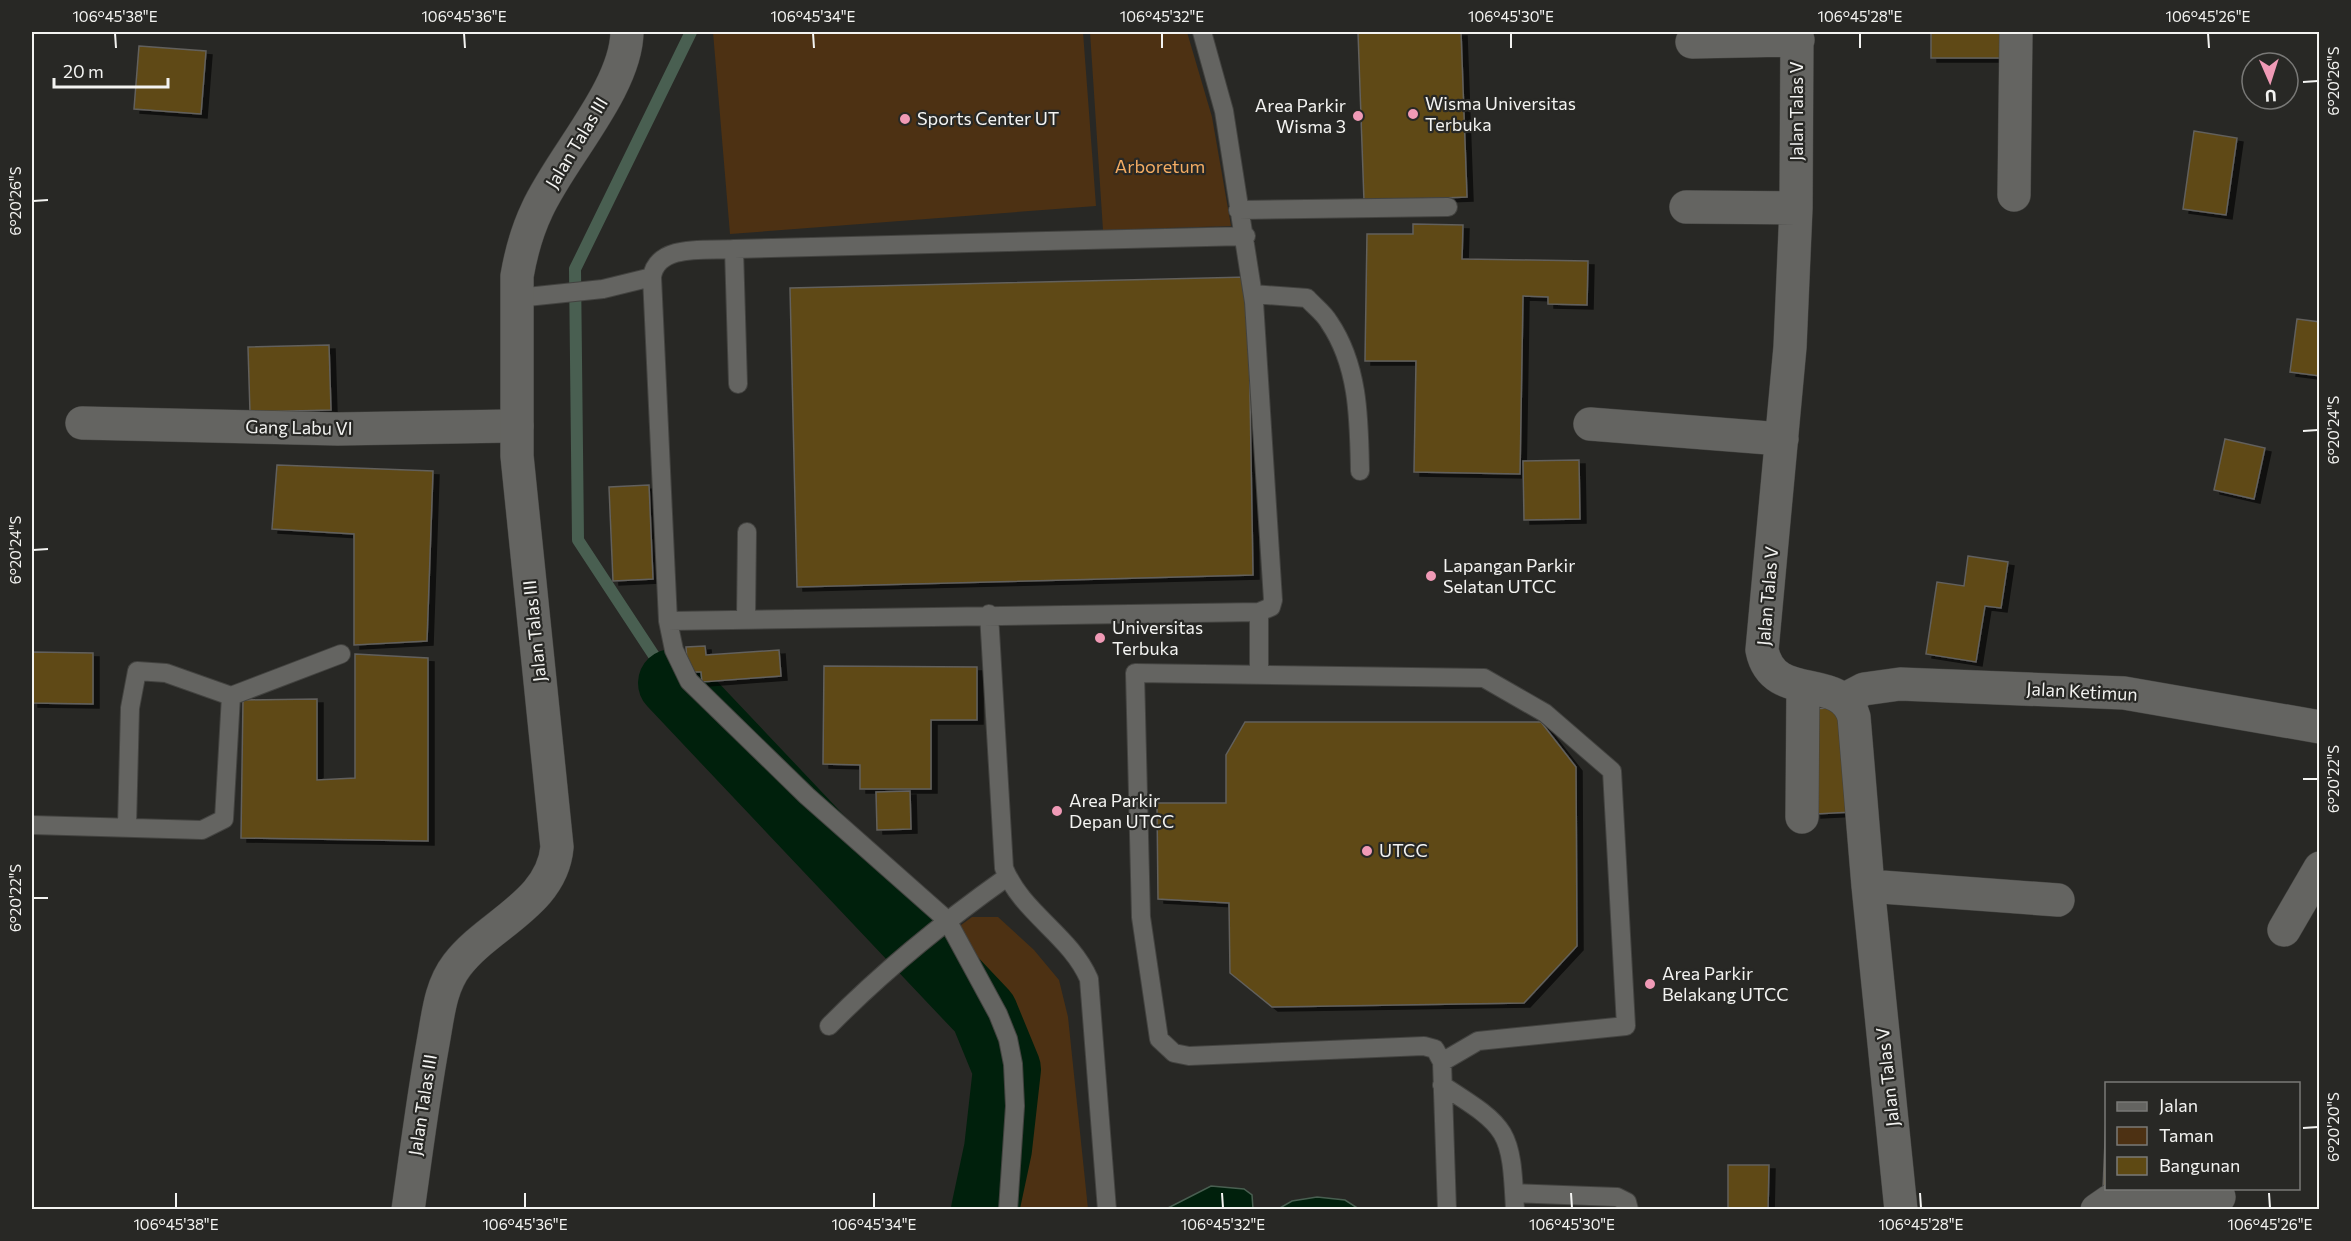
<svg xmlns="http://www.w3.org/2000/svg" width="2351" height="1241" viewBox="0 0 2351 1241" font-family="Commissioner,sans-serif">
  <defs>
    <filter id="shadow"><feDropShadow dx="6" dy="4" stdDeviation="0" flood-color="#0009"/></filter>
  </defs>
  <rect width="100%" height="100%" fill="#282825"/>
  <!-- green -->
  <path fill="#4d3113" d="M 713,32 L 1083,32 L 1096,206 L 730,234 Z
    M 1090,32 L 1187,32 L 1212,117 L 1231,226 L 1103,230 Z
    M 972,917 L 998,917 L 1034,950 L 1059,980 L 1068,1017 L 1088,1209 L 1019,1209 C 1022,1157 1038,1043 1006,1000 C 989,977 966,957 946,936 Z"/>
  <!-- water -->
  <path fill="#00200c" stroke="#495f51" stroke-width="1.5" d="M 1211,1186 L 1244,1189 L 1252,1195 L 1253,1209 L 1166,1209 Z
    M 1317,1197 L 1345,1200 L 1359,1209 L 1278,1209 L 1292,1201 Z"/>
  <g fill="none" stroke-linecap="round" stroke-linejoin="round">
    <!-- stream -->
    <path stroke="#495f51" stroke-width="12" d="M 672,683 L 578,540 L 575,269 L 691,32"/>
    <!-- river -->
    <path stroke="#00200c" stroke-width="68" d="M 672,683 L 984,1013 L 1007,1069 L 998,1149 L 985,1210"/>
  </g>
  <!-- building -->
  <path fill="#5e4913" stroke="#62605d" stroke-width="1.5" filter="url(#shadow)" d="M 1358,32 L 1461,32 L 1467,197 L 1364,201 Z
    M 1931,32 L 2006,32 L 2006,58 L 1931,58 Z
    M 139,46 L 206,51 L 201,114 L 134,109 Z
    M 2194,131 L 2237,138 L 2226,215 L 2183,209 Z
    M 1413,224 L 1463,225 L 1462,259 L 1588,261 L 1587,305 L 1548,304 L 1548,297 L 1523,296 L 1520,474 L 1414,472 L 1416,361 L 1365,361 L 1367,234 L 1413,234 Z
    M 1248,277 L 1253,575 L 797,587 L 790,288 Z
    M 2297,319 L 2320,322 L 2320,376 L 2290,372 Z
    M 329,345 L 331,410 L 250,412 L 248,347 Z
    M 2225,439 L 2265,448 L 2254,499 L 2214,490 Z
    M 1579,460 L 1580,519 L 1524,520 L 1523,461 Z
    M 277,465 L 433,471 L 427,641 L 354,645 L 354,534 L 272,529 Z
    M 649,485 L 653,579 L 613,581 L 609,487 Z
    M 1968,556 L 2008,562 L 2001,608 L 1985,606 L 1976,662 L 1926,654 L 1937,582 L 1964,586 Z
    M 705,646 L 706,655 L 779,650 L 781,676 L 702,682 L 701,672 L 688,672 L 686,647 Z
    M 32,652 L 93,653 L 93,704 L 32,703 Z
    M 355,654 L 428,658 L 428,841 L 241,838 L 243,700 L 317,699 L 317,780 L 355,778 Z
    M 824,666 L 977,667 L 977,720 L 931,720 L 931,789 L 860,789 L 860,765 L 823,764 Z
    M 1848,707 L 1852,812 L 1815,814 L 1811,709 Z
    M 1245,722 L 1541,722 L 1576,767 L 1577,946 L 1524,1003 L 1272,1007 L 1230,973 L 1229,903 L 1158,899 L 1157,803 L 1226,803 L 1226,755 Z
    M 910,791 L 911,829 L 877,830 L 876,792 Z
    M 2106,1118 L 2106,1188 L 2103,1189 Z
    M 1728,1165 L 1769,1165 L 1768,1210 L 1728,1210 Z"/>
  <g fill="none" stroke-linecap="round" stroke-linejoin="round">
    <!-- service casing -->
    <g stroke="#434340" stroke-width="20">
      <path id="service" d="M 1202,32 L 1224,111 L 1254,302 L 1273,600 L 1271,607 L 1259,612 L 668,621 L 652,277 C 657,243 708,251 734,249 L 1246,236
        M 1238,210 L 1448,207
        M 734,249 L 738,384
        M 1253,294 L 1307,298 C 1314,306 1324,313 1329,322 C 1359,366 1359,420 1360,471
        M 517,298 L 603,289 L 652,277
        M 989,614 L 1004,868 C 1022,913 1070,935 1089,979 L 1107,1210
        M 746,619 L 747,532
        M 668,621 L 674,650 L 689,681 L 807,796 L 947,920 L 998,1014 L 1008,1039 L 1013,1064 L 1015,1106 L 1008,1210
        M 1259,674 L 1259,612
        M 32,825 L 202,830 L 224,819 L 231,696 L 341,654
        M 127,826 L 130,708 L 137,671 L 166,673 L 231,696
        M 829,1026 C 885,969 942,923 1007,877
        M 1442,1062 L 1478,1041 L 1626,1026 L 1612,771 L 1545,713 L 1484,678 L 1135,673 L 1141,917 L 1159,1039 L 1174,1053 L 1189,1056 L 1424,1046 L 1435,1049 L 1442,1062 L 1447,1210
        M 1442,1085 C 1509,1128 1511,1129 1515,1210
        M 1514,1193 L 1617,1197 L 1627,1202 L 1629,1210"/>
    </g>
    <!-- minor casing -->
    <g stroke="#434340" stroke-width="34">
      <path id="minor" d="M 1797,32 L 1796,208 L 1790,347 L 1762,650 C 1773,705 1841,671 1854,717 L 1868,886 L 1901,1210
        M 1692,42 L 1798,40
        M 2014,195 L 2016,32
        M 1686,207 L 1796,208
        M 82,423 L 338,429 L 517,426
        M 1590,424 L 1782,439
        M 1845,699 L 1864,689 L 1900,684 L 2124,693 L 2320,727
        M 1802,817 L 1803,686
        M 1868,886 L 2058,900
        M 2284,930 L 2320,868
        M 2097,1210 L 2110,1201 L 2219,1197"/>
    </g>
    <!-- tertiary casing -->
    <g stroke="#434340" stroke-width="34">
      <path id="tertiary" d="M 408,1210 C 416,1154 423,1098 433,1043 C 438,1016 440,987 457,965 C 488,924 552,904 557,847 L 517,456 L 517,276 C 521,253 527,231 537,210 C 561,157 626,89 627,32"/>
    </g>
    <!-- service -->
    <use href="#service" stroke="#646461" stroke-width="18"/>
    <!-- minor -->
    <use href="#minor" stroke="#646461" stroke-width="33"/>
    <!-- tertiary -->
    <use href="#tertiary" stroke="#646461" stroke-width="33"/>
  </g>
  <!-- ticks -->
  <path fill="none" stroke="#f3f3f1" stroke-width="2" d="M 115,33 L 116,48M 464,33 L 465,48M 813,33 L 814,48M 1162,33 L 1162,48M 1511,33 L 1511,48M 1860,33 L 1860,48M 2208,33 L 2209,48M 2303,82 L 2318,81M 33,201 L 48,200M 2303,431 L 2318,430M 33,550 L 48,549M 2303,779 L 2318,779M 33,898 L 48,898M 2303,1128 L 2318,1127M 176,1193 L 176,1208M 525,1193 L 525,1208M 874,1193 L 874,1208M 1222,1193 L 1223,1208M 1571,1193 L 1572,1208M 1920,1193 L 1921,1208M 2269,1193 L 2270,1208"/>
  <!-- markers -->
  <g fill="#f09ab6" stroke="#282825" stroke-width="2">
    <circle cx="1413" cy="114" r="6"/>
    <circle cx="1358" cy="116" r="6"/>
    <circle cx="905" cy="119" r="6"/>
    <circle cx="1431" cy="576" r="6"/>
    <circle cx="1100" cy="638" r="6"/>
    <circle cx="1057" cy="811" r="6"/>
    <circle cx="1367" cy="851" r="6"/>
    <circle cx="1650" cy="984" r="6"/>
  </g>
  <g text-anchor="middle" stroke-width="4.5" stroke-linejoin="round" paint-order="stroke">
    <!-- poi labels -->
    <g font-size="18" fill="#f3f3f1" stroke="#282825" text-anchor="start">
      <text x="1425" y="110">Wisma Universitas<tspan x="1425" dy="21">Terbuka</tspan></text>
      <text x="1346" y="112" text-anchor="end">Area Parkir<tspan x="1346" dy="21">Wisma 3</tspan></text>
      <text x="917" y="125">Sports Center UT</text>
      <text x="1443" y="572">Lapangan Parkir<tspan x="1443" dy="21">Selatan UTCC</tspan></text>
      <text x="1112" y="634">Universitas<tspan x="1112" dy="21">Terbuka</tspan></text>
      <text x="1069" y="807">Area Parkir<tspan x="1069" dy="21">Depan UTCC</tspan></text>
      <text x="1379" y="857">UTCC</text>
      <text x="1662" y="980">Area Parkir<tspan x="1662" dy="21">Belakang UTCC</tspan></text>
    </g>
    <!-- street labels -->
    <g font-size="18" fill="#f3f3f1" stroke="#282825">
      <text transform="translate(1797 111) rotate(-90)" y="6">Jalan Talas V</text>
      <text transform="translate(577 143) rotate(-59)" y="6">Jalan Talas III</text>
      <text transform="translate(299 428) rotate(1)" y="6">Gang Labu VI</text>
      <text transform="translate(1768 596) rotate(-85)" y="6">Jalan Talas V</text>
      <text transform="translate(535 631) rotate(-96)" y="6">Jalan Talas III</text>
      <text transform="translate(2082 692) rotate(3)" y="6">Jalan Ketimun</text>
      <text transform="translate(1888 1077) rotate(-96)" y="6">Jalan Talas V</text>
      <text transform="translate(423 1105) rotate(-81)" y="6">Jalan Talas III</text>
    </g>
    <!-- park labels -->
    <g font-size="18" fill="#f5ad63" stroke="#282825">
      <text x="1160" y="173">Arboretum</text>
    </g>
  </g>
  <!-- border -->
  <rect width="2351" height="1241" fill="none" stroke="#282825" stroke-width="66"/>
  <!-- legend -->
  <rect x="2105" y="1082" width="195" height="108" fill="#282825" stroke="#797977" stroke-width="1.5"/>
  <rect x="2117" y="1102" width="30" height="9" fill="#646461" stroke="#797977" stroke-width="1.5"/>
  <text x="2159" y="1112" font-size="18" fill="#f3f3f1">Jalan</text>
  <rect x="2117" y="1127" width="30" height="18" fill="#4d3113" stroke="#797977" stroke-width="1.5"/>
  <text x="2159" y="1142" font-size="18" fill="#f3f3f1">Taman</text>
  <rect x="2117" y="1157" width="30" height="18" fill="#5e4913" stroke="#797977" stroke-width="1.5"/>
  <text x="2159" y="1172" font-size="18" fill="#f3f3f1">Bangunan</text>
  <!-- north arrow -->
  <g transform="translate(2270 81) rotate(177)"><circle r="28" fill="#282825" stroke="#797977" stroke-width="1.5"/>
  <path d="M0-4.5L10 22L0 15L-10 22Z" fill="#f09ab6"/>
  <text y="-9" font-size="16" font-weight="bold" text-anchor="middle" fill="#f3f3f1">U</text>
  </g>
  <!-- scale -->
  <path d="M54 78v9h114v-9" fill="none" stroke="#f3f3f1" stroke-width="3"/>
  <text x="63" y="78" font-size="18" fill="#f3f3f1" stroke="#282825" stroke-width="4.5" paint-order="stroke">20 m</text>
  <rect x="33" y="33" width="2285" height="1175" fill="none" stroke="#f3f3f1" stroke-width="2"/>
  <g font-size="15" text-anchor="middle" fill="#f3f3f1">
    <text x="115" y="22">106°45'38"E</text>
    <text x="464" y="22">106°45'36"E</text>
    <text x="813" y="22">106°45'34"E</text>
    <text x="1162" y="22">106°45'32"E</text>
    <text x="1511" y="22">106°45'30"E</text>
    <text x="1860" y="22">106°45'28"E</text>
    <text x="2208" y="22">106°45'26"E</text>
    <text transform="translate(2334 81) rotate(-90)" y="5">6°20'26"S</text>
    <text transform="translate(16 201) rotate(-90)" y="5">6°20'26"S</text>
    <text transform="translate(2334 430) rotate(-90)" y="5">6°20'24"S</text>
    <text transform="translate(16 550) rotate(-90)" y="5">6°20'24"S</text>
    <text transform="translate(2334 779) rotate(-90)" y="5">6°20'22"S</text>
    <text transform="translate(16 898) rotate(-90)" y="5">6°20'22"S</text>
    <text transform="translate(2334 1127) rotate(-90)" y="5">6°20'20"S</text>
    <text x="176" y="1230">106°45'38"E</text>
    <text x="525" y="1230">106°45'36"E</text>
    <text x="874" y="1230">106°45'34"E</text>
    <text x="1223" y="1230">106°45'32"E</text>
    <text x="1572" y="1230">106°45'30"E</text>
    <text x="1921" y="1230">106°45'28"E</text>
    <text x="2270" y="1230">106°45'26"E</text>
  </g>
</svg>
